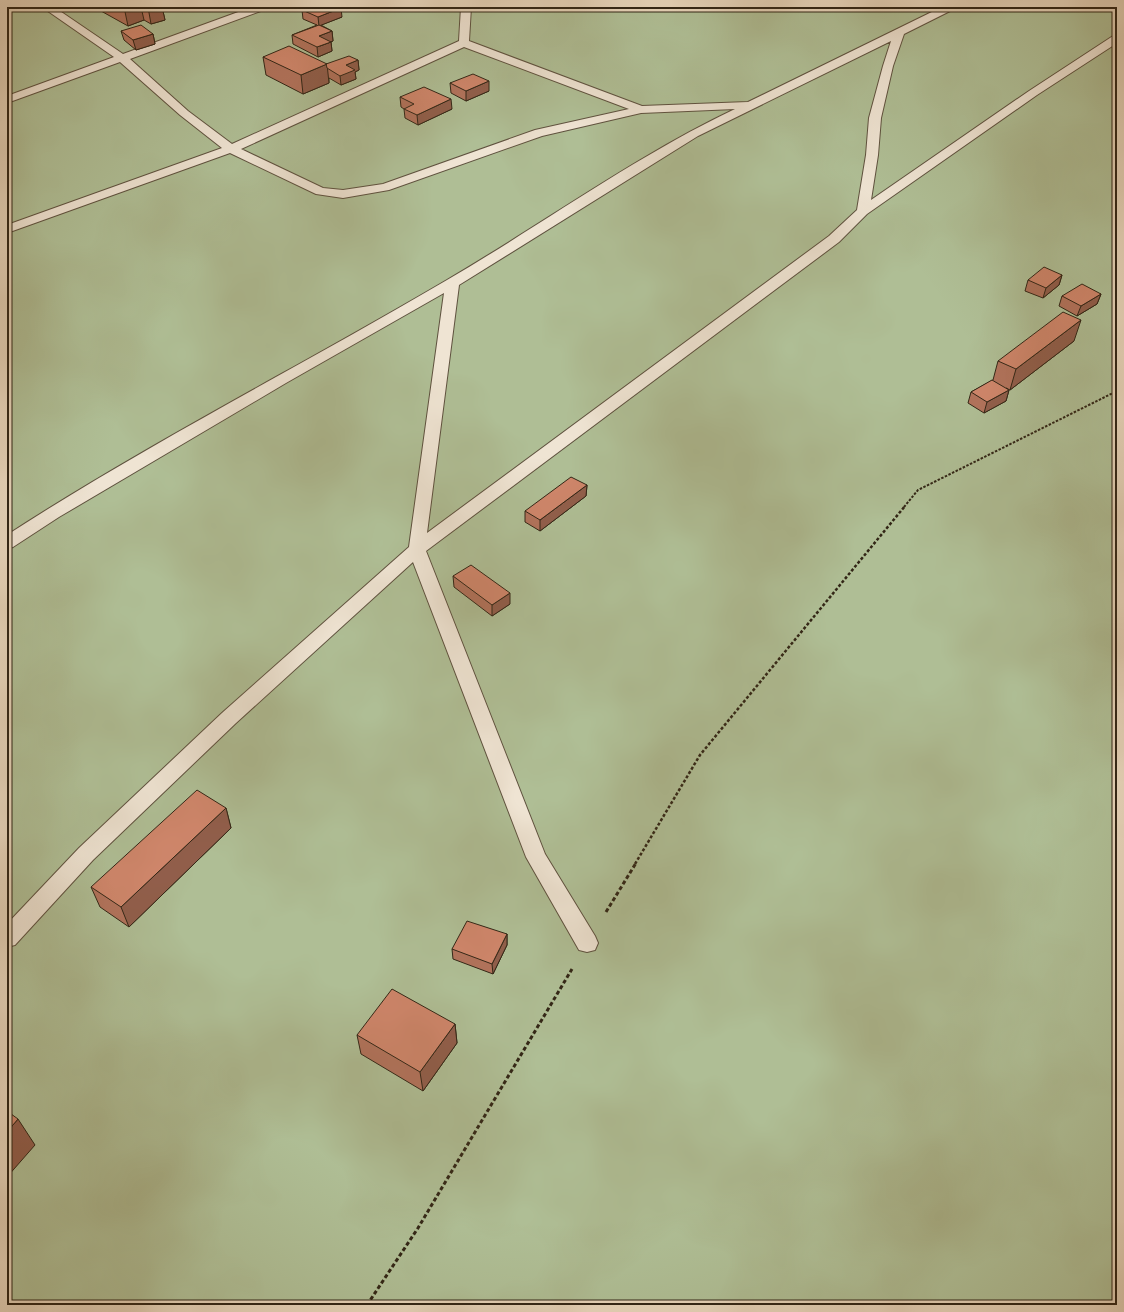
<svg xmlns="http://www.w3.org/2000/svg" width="1124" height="1312" viewBox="0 0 1124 1312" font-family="'IM FELL Double Pica',serif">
  <rect width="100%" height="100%" fill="#e7d5bb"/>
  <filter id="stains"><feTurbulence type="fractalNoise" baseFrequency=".005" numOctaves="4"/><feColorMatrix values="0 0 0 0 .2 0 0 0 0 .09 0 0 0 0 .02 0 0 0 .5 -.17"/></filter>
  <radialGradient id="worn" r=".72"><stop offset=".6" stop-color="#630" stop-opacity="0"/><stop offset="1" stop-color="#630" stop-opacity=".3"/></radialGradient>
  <!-- green -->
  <path fill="#afbe95" stroke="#707256" d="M 7,7 L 1117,7 L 1117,1305 L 7,1305 Z"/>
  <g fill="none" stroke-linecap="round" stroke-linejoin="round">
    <!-- lane casing -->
    <g stroke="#5f523f" stroke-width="2">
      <path id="lane" d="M 42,7 L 54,7 L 123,54 L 252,7 L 267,7 L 266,9 L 130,59 L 188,111 L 232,144 L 459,41 L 461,7 L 471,7 L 469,41 L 642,106 L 748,102 L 942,7 L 955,7 L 954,9 L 904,34 L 893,66 L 881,118 L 878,155 L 871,200 L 1029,91 L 1113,36 L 1117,35 L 1117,43 L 1037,95 L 867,214 L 839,242 L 426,551 L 545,854 L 595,936 L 598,943 L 595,950 L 587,952 L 579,950 L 526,857 L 413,562 L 236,723 L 93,860 L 15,945 L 7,947 L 7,924 L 79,848 L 222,713 L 409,547 L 444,293 L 286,383 L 59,517 L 13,547 L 7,549 L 7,535 C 149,443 301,366 447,280 C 543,224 634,157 735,109 L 641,113 L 542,136 L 389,190 L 343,198 L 316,194 L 230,153 L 7,233 L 7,225 L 222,148 L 180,115 L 120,62 L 7,103 L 7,96 L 114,57 ZM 891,41 L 883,66 L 869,118 L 866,155 L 857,210 L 829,236 L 427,533 L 459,285 L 698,136 ZM 464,47 L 629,109 L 535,130 L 383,184 L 343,190 L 323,188 L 241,149 Z"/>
    </g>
    <!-- path-far2 -->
    <path stroke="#322616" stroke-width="2" stroke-dasharray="2.5 1.5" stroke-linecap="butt" d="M 904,507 L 918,490 L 1117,391"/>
    <!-- path-far1 -->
    <path stroke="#322616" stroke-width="2.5" stroke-dasharray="3 2" stroke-linecap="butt" d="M 635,864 L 700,755 L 905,506"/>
    <!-- path -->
    <path stroke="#322616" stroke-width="3" stroke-dasharray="4 2.5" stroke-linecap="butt" d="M 606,912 L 636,863
      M 367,1305 L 418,1228 L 572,969"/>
    <!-- lane -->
    <use href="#lane" fill="#efe4d3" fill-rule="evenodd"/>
  </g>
  <!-- wall -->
  <path fill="#b2735c" stroke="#322616" d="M 100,7 L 162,7 L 165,20 L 151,24 L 144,20 L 128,26 L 101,11 Z
    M 302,10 L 342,17 L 321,25 L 332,31 L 333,41 L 330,42 L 331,42 L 332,51 L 318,57 L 293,44 L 292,35 L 317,25 L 303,19 Z
    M 121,31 L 153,34 L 155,44 L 136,50 L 124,40 Z
    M 263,57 L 326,64 L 358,60 L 359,70 L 355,72 L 356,79 L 341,85 L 329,78 L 329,83 L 303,94 L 266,75 Z
    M 450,83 L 489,91 L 466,101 L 451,93 Z
    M 400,97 L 452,109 L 418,125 L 405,118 L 404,109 L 401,107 Z
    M 1062,275 L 1059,285 L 1043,298 L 1025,291 L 1028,280 Z
    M 1101,294 L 1097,304 L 1077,316 L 1059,306 L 1062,296 Z
    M 1074,341 L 1010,390 L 1006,388 L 1009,390 L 1006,401 L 984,413 L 968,403 L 971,392 L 993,380 L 998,361 Z
    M 587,485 L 586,496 L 540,531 L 525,522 L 525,511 Z
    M 453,576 L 510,604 L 492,616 L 454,587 Z
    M 226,808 L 231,828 L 129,927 L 100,907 L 91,887 Z
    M 507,934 L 507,945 L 493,974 L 453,959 L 452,949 Z
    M 455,1024 L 457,1043 L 423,1091 L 361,1054 L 357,1035 Z"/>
  <!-- shaded-wall -->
  <path fill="#915e4b" stroke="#322616" d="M 124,7 L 141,7 L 144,20 L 128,26 Z
    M 148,7 L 162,7 L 165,20 L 151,24 Z
    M 341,8 L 342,17 L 319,26 L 318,17 Z
    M 332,31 L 333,41 L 320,46 L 319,36 Z
    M 153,34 L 155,44 L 136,50 L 133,40 Z
    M 331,42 L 332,51 L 318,57 L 317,47 Z
    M 358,60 L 359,70 L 355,72 L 356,79 L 341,85 L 340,76 L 346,65 Z
    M 327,64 L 329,83 L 303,94 L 301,75 Z
    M 489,81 L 489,91 L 466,101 L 466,91 Z
    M 451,99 L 452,109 L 418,125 L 417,115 Z
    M 1062,275 L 1059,285 L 1043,298 L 1046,288 Z
    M 1101,294 L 1097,304 L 1077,316 L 1081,306 Z
    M 1081,320 L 1074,341 L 1010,390 L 1016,369 Z
    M 1009,390 L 1006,401 L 984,413 L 987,402 Z
    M 587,485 L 586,496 L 540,531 L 540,520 Z
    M 510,593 L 510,604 L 492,616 L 492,605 Z
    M 226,808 L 231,828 L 129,927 L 121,907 Z
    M 507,934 L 507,945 L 493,974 L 492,964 Z
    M 455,1024 L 457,1043 L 423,1091 L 420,1072 Z
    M 18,1119 L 35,1145 L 7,1177 L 7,1132 Z"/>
  <!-- building -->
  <path fill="#cf866b" stroke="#322616" d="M 308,7 L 340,7 L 341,8 L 318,17 L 302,10 Z
    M 141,25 L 153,34 L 133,40 L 121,31 Z
    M 319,25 L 332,31 L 319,36 L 331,42 L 317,47 L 292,35 Z
    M 289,46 L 327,64 L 301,75 L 263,57 Z
    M 349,56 L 358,60 L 346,65 L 355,70 L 340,76 L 327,68 L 326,64 Z
    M 473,74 L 489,81 L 466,91 L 450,83 Z
    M 424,87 L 451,99 L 417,115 L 404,109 L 414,104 L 400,97 Z
    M 1044,267 L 1062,275 L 1046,288 L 1028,280 Z
    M 1082,284 L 1101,294 L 1081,306 L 1062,296 Z
    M 1063,312 L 1081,320 L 1016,369 L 998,361 Z
    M 992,380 L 1009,390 L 987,402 L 971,392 Z
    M 571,477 L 587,485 L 540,520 L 525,511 Z
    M 471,565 L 510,593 L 492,605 L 453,576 Z
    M 197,790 L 226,808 L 121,907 L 91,887 Z
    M 467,921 L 507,934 L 492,964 L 452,949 Z
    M 392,989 L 455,1024 L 420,1072 L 357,1035 Z
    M 7,1111 L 18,1119 L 7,1132 Z"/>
  <!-- margin -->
  <rect width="1124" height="1312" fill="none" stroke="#e7d5bb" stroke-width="24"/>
  <rect x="8" y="8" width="1108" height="1296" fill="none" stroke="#322616" stroke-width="2"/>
  <rect x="12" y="12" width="1100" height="1288" fill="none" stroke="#322616"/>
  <rect width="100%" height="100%" filter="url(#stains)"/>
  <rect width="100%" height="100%" fill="url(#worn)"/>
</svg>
